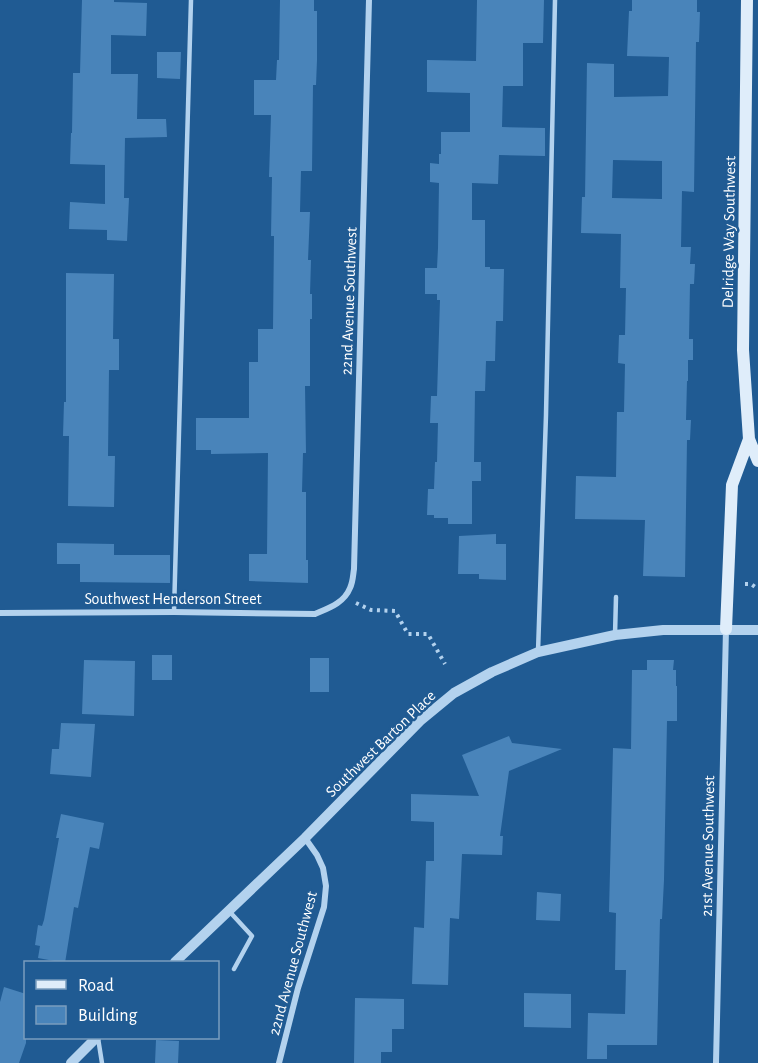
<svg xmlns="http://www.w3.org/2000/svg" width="758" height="1063" viewBox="0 0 758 1063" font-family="'Alegreya Sans',sans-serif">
  <rect width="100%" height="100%" fill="#205b93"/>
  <!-- building -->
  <path fill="#4984ba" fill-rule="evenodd" d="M 82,0 L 114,0 L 114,2 L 147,3 L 146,36 L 111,35 L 111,74 L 138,74 L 137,119 L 166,119 L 167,137 L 125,138 L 124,198 L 129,198 L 127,241 L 107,240 L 107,230 L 69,229 L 70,202 L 105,204 L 105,165 L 70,164 L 71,133 L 72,133 L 73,73 L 80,73 Z
    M 280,0 L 314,0 L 314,11 L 317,11 L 317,60 L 316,85 L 313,85 L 312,171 L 301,171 L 300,212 L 310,212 L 308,260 L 311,260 L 310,294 L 312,294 L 312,319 L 310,319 L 310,386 L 305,386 L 306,453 L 303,453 L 302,492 L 306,492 L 306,560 L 308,560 L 308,583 L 249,581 L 249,554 L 267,554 L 268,453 L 211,454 L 211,450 L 196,450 L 196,418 L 249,418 L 249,362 L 258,362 L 258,329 L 273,329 L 274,236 L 271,236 L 272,177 L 269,177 L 271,115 L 254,115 L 254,80 L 276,80 L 277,60 L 279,60 Z
    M 477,0 L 544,0 L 543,43 L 523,43 L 523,86 L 503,86 L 502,127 L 545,128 L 545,156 L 499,155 L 498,184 L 472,183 L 472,220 L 485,220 L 485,267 L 490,267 L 490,269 L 504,269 L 503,321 L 496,321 L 495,361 L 486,361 L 485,391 L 475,391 L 474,462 L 481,462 L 481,481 L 472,481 L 472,524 L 448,524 L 448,518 L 434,518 L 434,515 L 427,515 L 428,489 L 434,489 L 435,462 L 437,462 L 438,423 L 430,423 L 431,396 L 437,396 L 440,300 L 437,300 L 437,294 L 425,294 L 425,268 L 437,268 L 438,248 L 439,183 L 430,182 L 430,163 L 439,164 L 439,154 L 441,154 L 441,132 L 470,132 L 470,93 L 427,92 L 427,60 L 476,61 Z
    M 632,0 L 697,0 L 697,12 L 700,12 L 699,42 L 696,42 L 694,192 L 682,191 L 681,247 L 691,247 L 690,264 L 695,264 L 694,284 L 690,284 L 689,339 L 693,339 L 693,360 L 688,360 L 688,381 L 687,381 L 686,420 L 691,420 L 690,440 L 687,440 L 685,577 L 643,576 L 645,520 L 575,519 L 576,476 L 616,477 L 617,412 L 624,412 L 625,364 L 618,363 L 619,335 L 625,335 L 626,288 L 620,288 L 621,234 L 581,233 L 582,197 L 585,197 L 587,63 L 614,64 L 614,97 L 668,96 L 669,57 L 627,56 L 629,11 L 632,11 ZM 613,160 L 662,161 L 662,199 L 612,198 Z
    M 157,52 L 181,52 L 180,79 L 157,78 Z
    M 66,273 L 114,274 L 113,339 L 119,339 L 119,370 L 109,370 L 108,456 L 115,456 L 114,507 L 68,506 L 69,436 L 63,436 L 64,402 L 66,402 Z
    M 496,534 L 496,544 L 506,544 L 506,580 L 479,579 L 479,574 L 458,574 L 459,536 Z
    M 57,543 L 114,544 L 114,555 L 170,555 L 170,583 L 80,582 L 80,564 L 57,564 Z
    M 152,655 L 172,655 L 172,680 L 152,680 Z
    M 310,658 L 329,658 L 329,692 L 310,692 Z
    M 84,660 L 135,661 L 134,716 L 82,714 Z
    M 647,660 L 674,660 L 673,670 L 676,670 L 676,686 L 677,686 L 677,721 L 667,721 L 664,880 L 662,919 L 660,919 L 657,1045 L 607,1045 L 607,1059 L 587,1059 L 588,1013 L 625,1014 L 626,970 L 615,970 L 616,913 L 609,912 L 613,748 L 631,749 L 632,670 L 647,670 Z
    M 61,723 L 95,724 L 91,777 L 50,774 L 52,749 L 59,749 Z
    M 509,736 L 512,743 L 562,749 L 509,771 L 500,836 L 503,836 L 502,855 L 462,854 L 459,919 L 450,918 L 448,985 L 412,984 L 414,927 L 424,928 L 426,861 L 434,861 L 434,822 L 411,821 L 411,794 L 479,796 L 462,755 Z
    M 61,814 L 104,823 L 99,849 L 90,847 L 78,908 L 74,907 L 65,963 L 38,958 L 40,946 L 35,945 L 38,925 L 42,926 L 44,920 L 59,838 L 56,838 Z
    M 537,892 L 561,894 L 560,921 L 536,920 Z
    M 4,987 L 26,994 L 26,1043 L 19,1063 L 0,1063 L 0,1002 Z
    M 524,993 L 571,994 L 571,1028 L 524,1027 Z
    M 355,998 L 404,999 L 404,1029 L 392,1029 L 392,1052 L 381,1052 L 381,1063 L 354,1063 Z
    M 156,1040 L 179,1041 L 178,1063 L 155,1063 Z"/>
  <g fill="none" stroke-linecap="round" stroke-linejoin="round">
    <!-- path -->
    <path stroke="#b3d2ee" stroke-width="4" stroke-dasharray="3 4.5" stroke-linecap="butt" d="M 745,584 L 751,584 L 758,589
      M 356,603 L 371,610 L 395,611 L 408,634 L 428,634 L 445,664"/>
    <!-- service -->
    <path stroke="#b3d2ee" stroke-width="4.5" d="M 174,612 L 191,0
      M 615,635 L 616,597
      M 538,652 L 546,415 L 555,0
      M 229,911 L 252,936 L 234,969
      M 98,1038 L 102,1063"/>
    <!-- minor -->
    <path stroke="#b3d2ee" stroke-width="6" d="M 0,613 L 174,612 L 315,614 C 329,608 344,603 350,588 C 353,582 353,575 354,569 L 369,0
      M 279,1063 L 298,988 L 324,907 L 326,886 L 323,868 L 317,855 L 305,838
      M 716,1063 L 726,629"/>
    <!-- tertiary -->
    <path stroke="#b3d2ee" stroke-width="10" d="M 175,962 L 305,838 L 420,721 L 454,693 L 492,672 L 538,652 L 615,635 L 663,630 L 758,630
      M 71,1063 L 96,1038"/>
    <!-- secondary -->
    <path stroke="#dfedfa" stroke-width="12" d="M 747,0 L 743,350 L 749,439 L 758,461
      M 726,629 L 732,485 L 749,439"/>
  </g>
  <g text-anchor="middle" stroke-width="5" stroke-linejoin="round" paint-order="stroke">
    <!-- street labels -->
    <g font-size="16" fill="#fff" stroke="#205b93">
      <text transform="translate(728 232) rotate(-89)" y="6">Delridge Way Southwest</text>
      <text transform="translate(348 301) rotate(-88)" y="6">22nd Avenue Southwest</text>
      <text x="173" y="604">Southwest Henderson Street</text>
      <text transform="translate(380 743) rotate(-44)" y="6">Southwest Barton Place</text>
      <text transform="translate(707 846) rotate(-89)" y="6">21st Avenue Southwest</text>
      <text transform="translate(292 963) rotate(-75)" y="6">22nd Avenue Southwest</text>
    </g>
  </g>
  <!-- legend -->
  <rect x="24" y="961" width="195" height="78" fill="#205b93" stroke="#799dbe" stroke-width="1.5"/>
  <rect x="36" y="980" width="30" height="9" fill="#dfedfa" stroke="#799dbe" stroke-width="1.5"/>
  <text x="78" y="991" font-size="18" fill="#ffffff">Road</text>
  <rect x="36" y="1006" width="30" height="18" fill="#4984ba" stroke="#799dbe" stroke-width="1.5"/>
  <text x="78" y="1021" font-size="18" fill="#ffffff">Building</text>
</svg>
